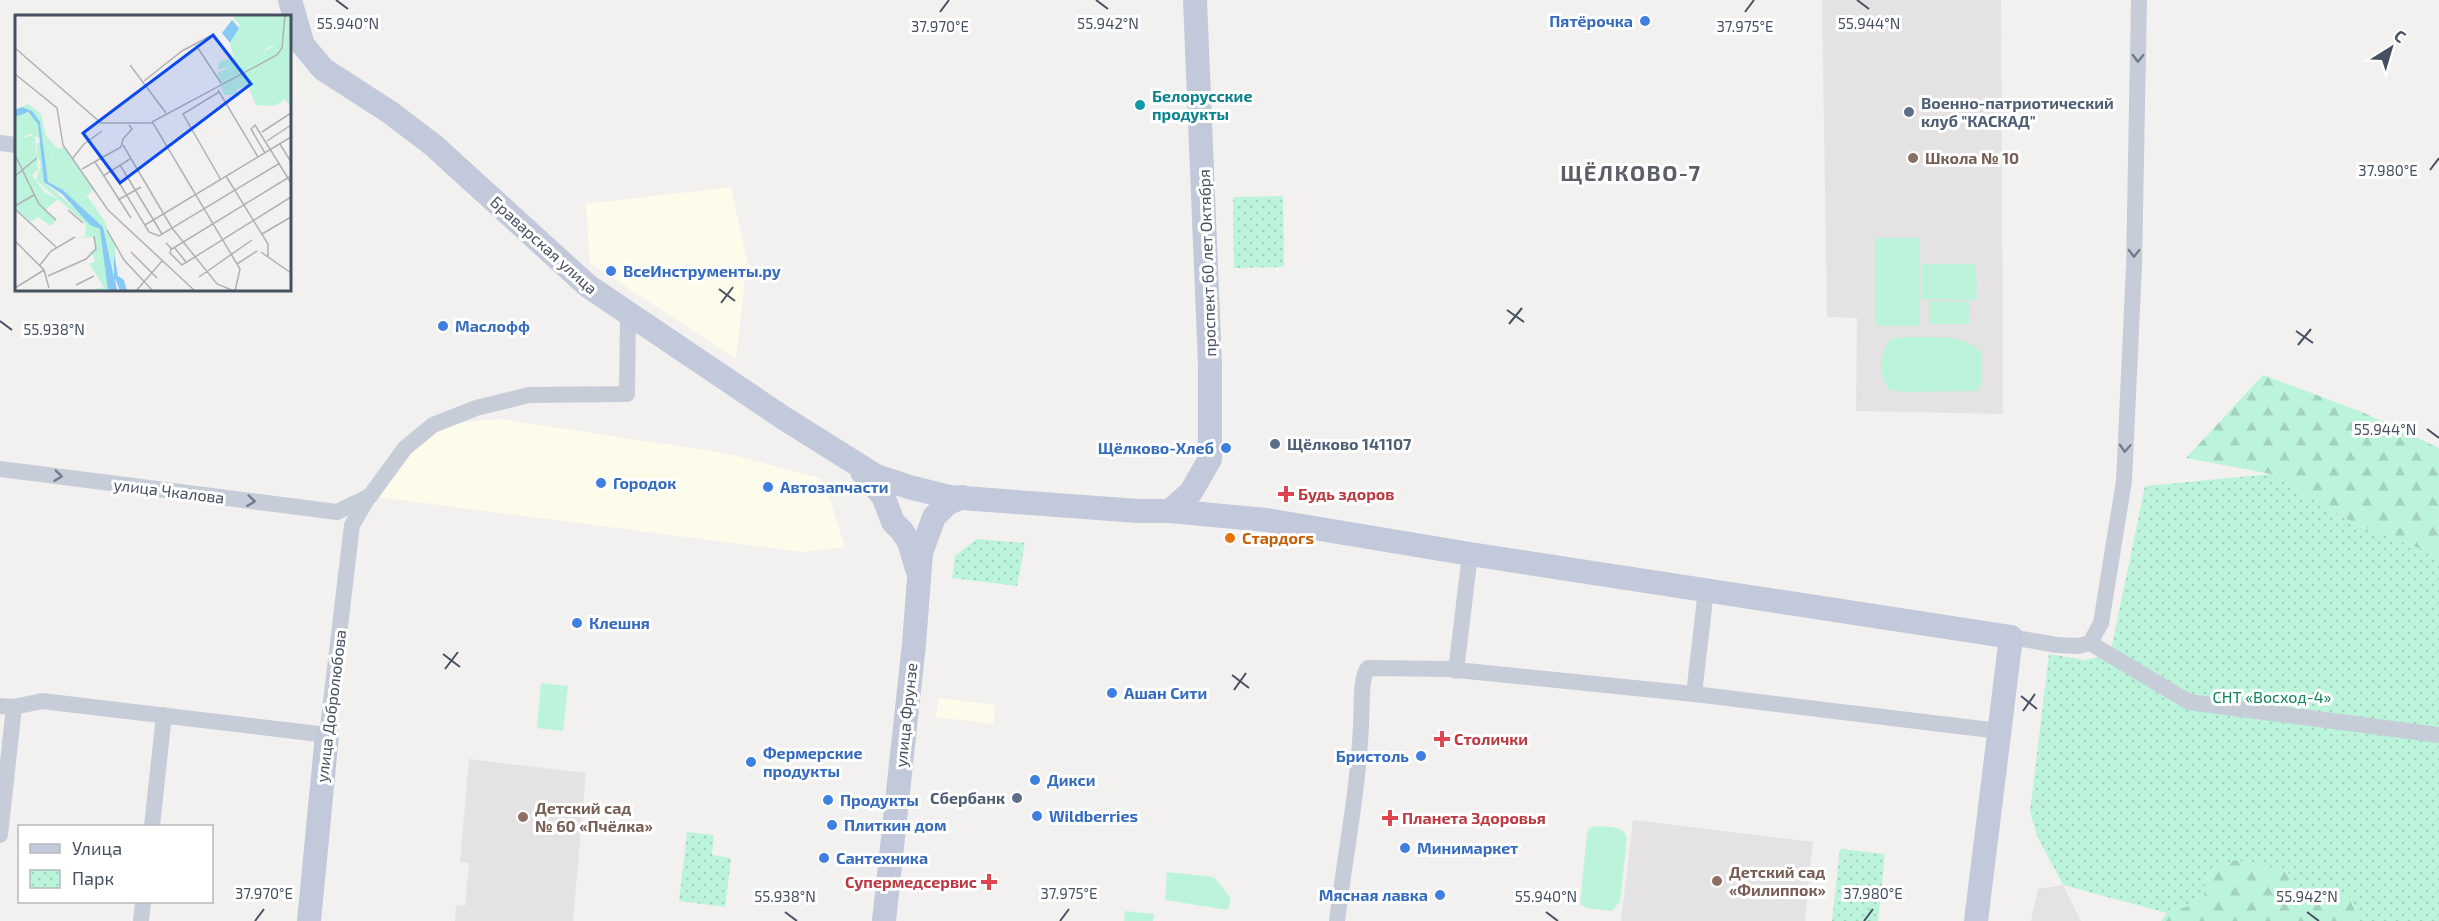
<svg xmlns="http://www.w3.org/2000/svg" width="2439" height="921" viewBox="0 0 2439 921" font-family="'Exo 2',sans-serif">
  <defs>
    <pattern id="forest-firs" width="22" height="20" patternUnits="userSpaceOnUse" patternTransform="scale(1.5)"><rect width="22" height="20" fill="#bcf3db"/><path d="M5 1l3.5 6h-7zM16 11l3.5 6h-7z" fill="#a3d2be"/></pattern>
    <pattern id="park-dots" width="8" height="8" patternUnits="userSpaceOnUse" patternTransform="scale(1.5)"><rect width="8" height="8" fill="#bcf3db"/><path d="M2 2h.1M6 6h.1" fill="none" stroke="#a3d2be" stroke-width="1.8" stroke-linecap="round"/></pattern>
  </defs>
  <rect width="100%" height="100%" fill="#f3f1f0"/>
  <!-- commercial -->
  <path fill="#fdfbea" d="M 731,187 L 747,261 L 736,359 L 590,263 L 586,204 Z
    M 499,419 L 730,454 L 819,478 L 826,488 L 845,547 L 802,552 L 370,496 L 433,425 Z
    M 939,698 L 995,705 L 993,724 L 936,717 Z"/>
  <!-- education -->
  <path fill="#e4e2e2" d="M 1822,0 L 2001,0 L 2003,414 L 1856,411 L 1857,318 L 1827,317 Z
    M 469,759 L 586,773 L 573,921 L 455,921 L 456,905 L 465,906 L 469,863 L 460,862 Z
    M 1633,820 L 1813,842 L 1805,921 L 1621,921 Z
    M 2063,885 L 2081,921 L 2031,921 L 2038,889 Z"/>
  <!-- grass -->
  <path fill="#bcf3db" d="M 1875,238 L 1920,238 L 1920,326 L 1875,326 Z
    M 1922,264 L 1976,264 L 1977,300 L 1922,299 Z
    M 1929,301 L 1970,302 L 1969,324 L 1929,324 Z
    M 1906,337 C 1933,338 1961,332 1981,352 L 1982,384 L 1976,391 L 1907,392 L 1889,390 C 1878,374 1879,354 1890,339 Z
    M 541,683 L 568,686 L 563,731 L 537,728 Z
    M 1595,826 C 1607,827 1624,825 1627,838 L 1620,902 L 1612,911 L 1586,908 L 1580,904 L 1587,833 L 1589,829 Z
    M 1167,872 L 1214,877 L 1231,898 L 1228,910 L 1165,900 Z
    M 1125,911 L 1154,914 L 1153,921 L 1124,921 Z"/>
  <!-- forest -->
  <path fill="url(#forest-firs)" d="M 2263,375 L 2362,412 L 2439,448 L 2439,556 L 2355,524 L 2271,474 L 2186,458 Z
    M 2235,860 L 2287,871 L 2307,901 L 2348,894 L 2359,921 L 2161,921 L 2167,913 L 2203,901 L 2207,873 Z"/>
  <!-- park -->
  <path fill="url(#park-dots)" d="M 1283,196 L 1284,267 L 1234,268 L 1233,197 Z
    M 2271,474 L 2355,524 L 2439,556 L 2439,921 L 2359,921 L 2348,894 L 2307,902 L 2287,871 L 2235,860 L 2207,873 L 2203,901 L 2167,913 L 2063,885 L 2037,836 L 2030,811 L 2049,654 L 2084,660 L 2110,655 L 2145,486 Z
    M 977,539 L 1025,543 L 1017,586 L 952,578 L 955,556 Z
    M 687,832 L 714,835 L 712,855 L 731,858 L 725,907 L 679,901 Z
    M 1840,849 L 1885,854 L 1878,921 L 1832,921 Z"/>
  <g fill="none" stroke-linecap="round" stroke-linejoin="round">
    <!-- street -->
    <path stroke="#c6cdd9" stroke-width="16" d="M 0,143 L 16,145
      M 0,469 L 337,512 L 370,496 L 405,448 L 433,425 L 476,408 L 529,395 L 627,394 L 628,315
      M 2011,637 L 2057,645 L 2078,646 L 2090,643 L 2101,623 L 2124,481 L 2134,266 L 2139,0
      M 2090,643 L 2189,702 L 2439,735
      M 1456,671 L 1470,554
      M 1694,694 L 1706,590
      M 0,706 L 14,707 L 42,701 L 327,735 L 352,525 L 369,496
      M 152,826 L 164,715
      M 0,835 L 14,707
      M 141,921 L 143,902
      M 1337,921 C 1345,856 1358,791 1361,726 C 1362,713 1360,676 1368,668 L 1447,669 L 1694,694 L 1999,731"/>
    <!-- secondary -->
    <path stroke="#c2c9da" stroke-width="24" d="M 290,0 L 303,45 L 323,69 L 391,113 L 433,145 L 588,286 L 782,417 L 876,476 L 909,487 L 949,497 L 1138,511 L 1170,511 L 1266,520 L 1470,554 L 2011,637 L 1976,921
      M 862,472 L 883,496 L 893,522 L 902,531 L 909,542 L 917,569
      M 1170,511 L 1191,492 L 1210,459 L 1210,365 L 1195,0
      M 309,921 L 327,735
      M 884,921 L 914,644 L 921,553 L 934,517 L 948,503 L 963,497"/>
  </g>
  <!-- one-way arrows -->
  <defs><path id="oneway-chevron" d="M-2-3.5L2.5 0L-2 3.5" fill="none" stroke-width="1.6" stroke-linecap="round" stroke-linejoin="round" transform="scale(1.5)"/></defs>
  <g stroke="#737c8a">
    <use href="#oneway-chevron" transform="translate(2138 58) rotate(91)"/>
    <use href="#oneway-chevron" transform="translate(2134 253) rotate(91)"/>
    <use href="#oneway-chevron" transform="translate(2125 448) rotate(93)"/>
    <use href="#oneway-chevron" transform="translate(58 476) rotate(7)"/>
    <use href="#oneway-chevron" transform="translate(251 501) rotate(7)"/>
  </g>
  <!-- ticks -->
  <path fill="none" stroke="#475060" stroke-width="2" d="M 336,0 L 348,9M 1096,0 L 1108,9M 1857,0 L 1869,9M 940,12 L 949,0M 1745,12 L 1754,0M 2430,170 L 2439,158M 719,289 L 735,301M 721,303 L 733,287M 1507,310 L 1524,322M 0,321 L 12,330M 1509,324 L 1522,308M 2296,331 L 2313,343M 2298,345 L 2311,329M 2427,429 L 2439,438M 443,654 L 460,667M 445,669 L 458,652M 1232,675 L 1249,688M 1234,690 L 1246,673M 2021,696 L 2037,709M 2023,711 L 2035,694M 785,912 L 797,921M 1546,912 L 1558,921M 2307,912 L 2319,921M 255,921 L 264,909M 1060,921 L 1069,909M 1864,921 L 1873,909"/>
  <!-- markers -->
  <g fill="#3f7fe0" stroke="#fff" stroke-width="2">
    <circle cx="1645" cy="21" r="6"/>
    <circle cx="611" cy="271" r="6"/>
    <circle cx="443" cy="326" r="6"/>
    <circle cx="1226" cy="448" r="6"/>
    <circle cx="601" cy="483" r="6"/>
    <circle cx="768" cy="487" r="6"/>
    <circle cx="577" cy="623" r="6"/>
    <circle cx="1112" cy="693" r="6"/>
    <circle cx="1421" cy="756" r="6"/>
    <circle cx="751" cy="762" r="6"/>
    <circle cx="1035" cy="780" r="6"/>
    <circle cx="828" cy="800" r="6"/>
    <circle cx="1037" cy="816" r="6"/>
    <circle cx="832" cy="825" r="6"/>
    <circle cx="1405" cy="848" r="6"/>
    <circle cx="824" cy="858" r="6"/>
    <circle cx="1440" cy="895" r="6"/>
  </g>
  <circle fill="#0f9aa8" stroke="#fff" stroke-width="2" cx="1140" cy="105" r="6"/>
  <g fill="#5c6f8a" stroke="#fff" stroke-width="2">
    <circle cx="1909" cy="112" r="6"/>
    <circle cx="1275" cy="444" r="6"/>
    <circle cx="1017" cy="798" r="6"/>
  </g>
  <g fill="#8d6e63" stroke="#fff" stroke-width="2">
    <circle cx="1913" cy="158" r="6"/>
    <circle cx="523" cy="817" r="6"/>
    <circle cx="1717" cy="881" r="6"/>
  </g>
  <g fill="#e0444e" stroke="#fff" stroke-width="2">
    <path d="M1283 485h6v6h6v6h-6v6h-6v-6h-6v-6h6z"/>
    <path d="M1439 730h6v6h6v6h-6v6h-6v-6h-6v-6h6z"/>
    <path d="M1387 809h6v6h6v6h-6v6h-6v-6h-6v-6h6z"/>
    <path d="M986 873h6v6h6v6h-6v6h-6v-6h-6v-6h6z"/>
  </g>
  <circle fill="#e8710a" stroke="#fff" stroke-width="2" cx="1230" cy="538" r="6"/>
  <g text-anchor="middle" stroke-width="6" stroke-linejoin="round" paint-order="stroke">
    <!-- shop labels -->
    <g font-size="16" font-weight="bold" fill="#366cbe" stroke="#fff" text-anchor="start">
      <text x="1633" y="27" text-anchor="end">Пятёрочка</text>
      <text x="623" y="277">ВсеИнструменты.ру</text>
      <text x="455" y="332">Маслофф</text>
      <text x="1214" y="454" text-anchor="end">Щёлково-Хлеб</text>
      <text x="613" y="489">Городок</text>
      <text x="780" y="493">Автозапчасти</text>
      <text x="589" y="629">Клешня</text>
      <text x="1124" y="699">Ашан Сити</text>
      <text x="763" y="759">Фермерские<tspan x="763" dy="18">продукты</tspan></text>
      <text x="1409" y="762" text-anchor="end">Бристоль</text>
      <text x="1047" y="786">Дикси</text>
      <text x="840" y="806">Продукты</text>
      <text x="1049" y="822">Wildberries</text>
      <text x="844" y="831">Плиткин дом</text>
      <text x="1417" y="854">Минимаркет</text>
      <text x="836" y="864">Сантехника</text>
      <text x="1428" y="901" text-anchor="end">Мясная лавка</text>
    </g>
    <!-- culture labels -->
    <g font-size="16" font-weight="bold" fill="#0d838f" stroke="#fff" text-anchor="start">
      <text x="1152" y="102">Белорусские<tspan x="1152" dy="18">продукты</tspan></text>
    </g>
    <!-- service labels -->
    <g font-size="16" font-weight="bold" fill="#4e5e75" stroke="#fff" text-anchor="start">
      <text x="1921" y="109">Военно-патриотический<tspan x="1921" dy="18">клуб "КАСКАД"</tspan></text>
      <text x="1287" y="450">Щёлково 141107</text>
      <text x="1005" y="804" text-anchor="end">Сбербанк</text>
    </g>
    <!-- education labels -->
    <g font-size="16" font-weight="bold" fill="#785e54" stroke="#fff" text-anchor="start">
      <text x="1925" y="164">Школа № 10</text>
      <text x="535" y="814">Детский сад<tspan x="535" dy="18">№ 60 «Пчёлка»</tspan></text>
      <text x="1729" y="878">Детский сад<tspan x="1729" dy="18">«Филиппок»</tspan></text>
    </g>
    <!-- street labels -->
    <g font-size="16" fill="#475060" stroke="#fff">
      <text transform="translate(544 245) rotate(42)" y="6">Браварская улица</text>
      <text transform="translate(1207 263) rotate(-92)" y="6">проспект 60 лет Октября</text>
      <text transform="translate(169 491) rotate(7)" y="6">улица Чкалова</text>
      <text transform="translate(331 706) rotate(-83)" y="6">улица Добролюбова</text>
      <text transform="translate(906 715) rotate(-84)" y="6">улица Фрунзе</text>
    </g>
    <!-- health labels -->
    <g font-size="16" font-weight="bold" fill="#be3a42" stroke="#fff" text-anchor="start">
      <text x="1298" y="500">Будь здоров</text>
      <text x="1454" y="745">Столички</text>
      <text x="1402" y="824">Планета Здоровья</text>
      <text x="977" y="888" text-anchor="end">Супермедсервис</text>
    </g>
    <!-- food labels -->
    <g font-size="16" font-weight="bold" fill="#c56008" stroke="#fff" text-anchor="start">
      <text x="1242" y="544">Стардогs</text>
    </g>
    <!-- park labels -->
    <g font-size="16" fill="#10825c" stroke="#fff">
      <text x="2272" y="703">СНТ «Восход-4»</text>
    </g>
    <!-- district labels -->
    <g font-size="22" font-weight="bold" letter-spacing="1.5" fill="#5c5f66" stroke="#fff">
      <text x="1631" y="181">ЩЁЛКОВО-7</text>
    </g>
  </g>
  <!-- overview -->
  <g transform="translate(15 15)">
    <rect width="276" height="276" fill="#f3f1f0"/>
    <path d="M 0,79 L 26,99 L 31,121 L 43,134 L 49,132 L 79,174 L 75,178 L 39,132 L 37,146 L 66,185 L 72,181 L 89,205 L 100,232 L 100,262 L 88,212 L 48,175 L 33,167 L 25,107 L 10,93 L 0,95 L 13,89 ZM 9,96 L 23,107 L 25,123 L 15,119 L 6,123 L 0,114 L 0,102 ZM 26,127 L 29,167 L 86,216 L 93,276 L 72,276 L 89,272 L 74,249 L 80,246 L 77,238 L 70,240 L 81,233 L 78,222 L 61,223 L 70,221 L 71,209 L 21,165 L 26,149 L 22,141 L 22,128 Z" fill="#bcf3db"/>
    <path d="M 221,0 L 263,0 L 260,29 L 227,48 L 203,55 L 204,47 L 219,43 L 215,29 L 225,10 L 218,3 ZM 276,23 L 276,92 L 270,84 L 260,91 L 241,90 L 234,74 L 239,73 L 243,61 L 273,45 Z" fill="#bcf3db"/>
    <path d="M 263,0 L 276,0 L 274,45 L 243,61 L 239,73 L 230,72 L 222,74 L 221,80 L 209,80 L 202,58 L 258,32 ZM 0,114 L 6,123 L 20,120 L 23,155 L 17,160 L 30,178 L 43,184 L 30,195 L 41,205 L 36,211 L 23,202 L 16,207 L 0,194 ZM 39,131 L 75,178 L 66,185 L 37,146 Z" fill="#bcf3db"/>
    <path d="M 217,5 L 224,13 L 215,28 L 207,18 ZM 7,92 L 17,96 L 25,107 L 33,167 L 48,175 L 88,212 L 99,262 L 99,238 L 103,261 L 109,265 L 112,276 L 105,276 L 100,263 L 102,276 L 93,276 L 85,214 L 75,210 L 47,179 L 29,167 L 23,109 L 13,97 L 0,102 L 0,95 Z" fill="#86caf3"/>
    <path fill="none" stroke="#aeb1b6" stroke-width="1.5" d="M 181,30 L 206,68M 0,33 L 86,108 L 138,108 L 225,254 L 220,276M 115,50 L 151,98M 0,59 L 42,93 L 48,130 L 93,195 L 180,276M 129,66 L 167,36 L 195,21M 203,75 L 243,142M 204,77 L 168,99 L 206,165M 137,107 L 262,40 L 267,33 L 270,0M 247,117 L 276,98M 252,126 L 276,110M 265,129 L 276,147M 108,130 L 157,213 L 202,269 L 219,276M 250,138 L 236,114 L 240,110 L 276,168M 0,140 L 24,189 L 41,205M 58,143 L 69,129 L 87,116M 80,147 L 116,203M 105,150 L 147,219M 67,154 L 106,132 L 108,124 L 117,114 L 114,110M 97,156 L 134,217 L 144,221 L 265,148M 0,161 L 22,143M 88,161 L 115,144M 211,161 L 253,229 L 253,241M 103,185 L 126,172M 0,191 L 19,180M 0,194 L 41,232M 53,195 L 68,208M 130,210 L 276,122M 92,215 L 109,245 L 138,276M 247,219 L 276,202M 0,226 L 29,255 L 34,273M 151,228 L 157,234 L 276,161M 159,232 L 171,247M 156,233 L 155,238 L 167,250 L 276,182M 116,237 L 142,263M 246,237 L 276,258M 222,249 L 242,236M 25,250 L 36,236 L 60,222M 33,261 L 71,244 L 81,234 L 79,221M 184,262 L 237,225M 61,270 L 79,261M 0,273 L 29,255M 121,276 L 147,246"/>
    <path fill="#0b49f2" fill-opacity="0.15" stroke="#0b49f2" stroke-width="3" d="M 198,20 L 236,69 L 105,168 L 68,118 Z"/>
    <rect width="276" height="276" fill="none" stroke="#475060" stroke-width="3"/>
  </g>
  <g font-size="15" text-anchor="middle" fill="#475060" stroke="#fff" stroke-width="6" stroke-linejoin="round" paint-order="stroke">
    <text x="348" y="29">55.940°N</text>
    <text x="1108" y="29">55.942°N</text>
    <text x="1869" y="29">55.944°N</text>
    <text x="940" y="32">37.970°E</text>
    <text x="1745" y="32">37.975°E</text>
    <text x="2388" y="176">37.980°E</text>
    <text x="54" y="335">55.938°N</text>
    <text x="2385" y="435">55.944°N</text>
    <text x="264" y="899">37.970°E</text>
    <text x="1069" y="899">37.975°E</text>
    <text x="1873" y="899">37.980°E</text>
    <text x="785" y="902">55.938°N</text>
    <text x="1546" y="902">55.940°N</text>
    <text x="2307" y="902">55.942°N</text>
  </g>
  <!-- legend -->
  <rect x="18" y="825" width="195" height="78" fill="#ffffff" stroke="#b5b9bf" stroke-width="1.5"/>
  <rect x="30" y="844" width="30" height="9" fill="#c2c9da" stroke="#b5b9bf" stroke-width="1.5"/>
  <text x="72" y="855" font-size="18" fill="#475060">Улица</text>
  <rect x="30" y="870" width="30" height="18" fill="url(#park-dots)" stroke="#b5b9bf" stroke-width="1.5"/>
  <text x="72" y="885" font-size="18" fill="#475060">Парк</text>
  <!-- north arrow -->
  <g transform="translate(2391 48) rotate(37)" stroke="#ffffff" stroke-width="4.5" paint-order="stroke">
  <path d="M0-4.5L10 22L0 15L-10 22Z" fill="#475060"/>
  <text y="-9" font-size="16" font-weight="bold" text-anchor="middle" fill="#475060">С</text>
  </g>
</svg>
